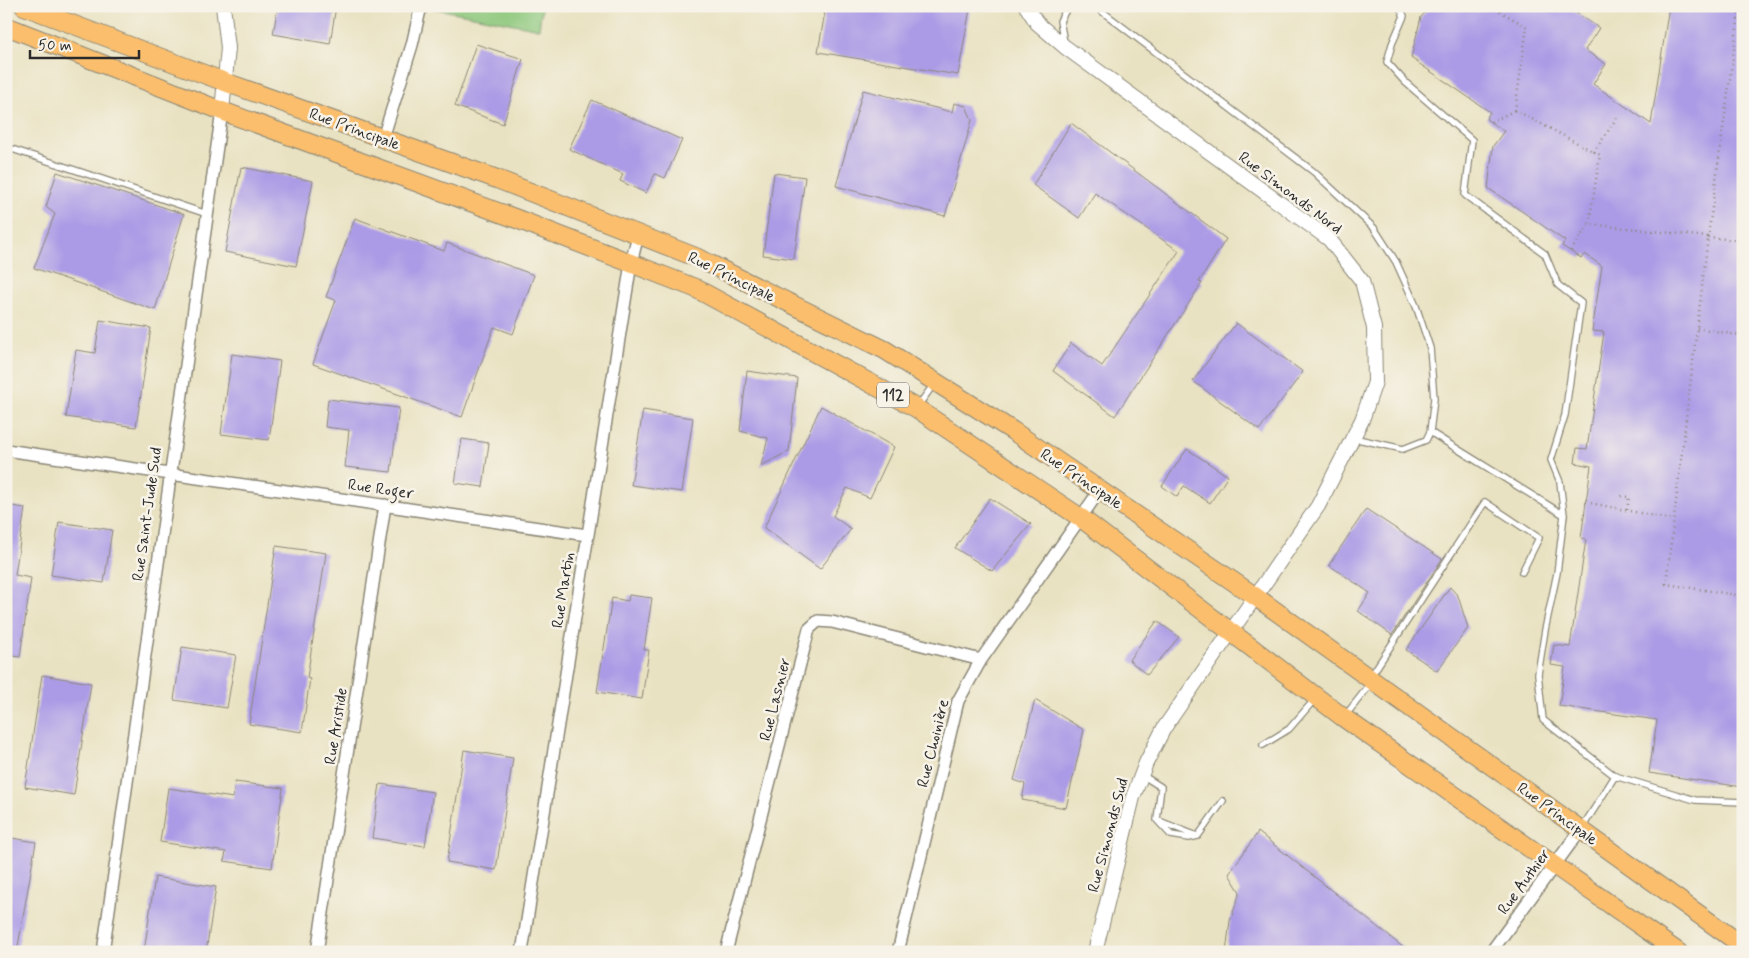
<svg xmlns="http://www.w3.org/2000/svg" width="1749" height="958" viewBox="0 0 1749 958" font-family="Mynerve,sans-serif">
  <rect width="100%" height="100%" fill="#f7f3e8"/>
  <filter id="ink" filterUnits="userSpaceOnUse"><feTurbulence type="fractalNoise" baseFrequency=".02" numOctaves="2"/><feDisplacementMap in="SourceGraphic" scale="10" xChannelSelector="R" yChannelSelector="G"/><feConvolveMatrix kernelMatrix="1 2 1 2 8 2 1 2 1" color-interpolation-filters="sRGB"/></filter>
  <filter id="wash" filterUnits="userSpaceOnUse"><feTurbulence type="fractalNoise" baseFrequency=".0096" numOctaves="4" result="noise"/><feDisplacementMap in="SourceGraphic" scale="20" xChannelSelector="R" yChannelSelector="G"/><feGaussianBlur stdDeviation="1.12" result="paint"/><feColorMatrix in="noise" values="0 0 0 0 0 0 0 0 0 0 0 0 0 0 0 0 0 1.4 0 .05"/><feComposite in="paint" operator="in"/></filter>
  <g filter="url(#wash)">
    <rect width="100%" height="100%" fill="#e9e2c2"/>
    <!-- green -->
    <path fill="#8cc77b" stroke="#5c7953" d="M 422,6 L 542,6 L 539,29 Z"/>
    <g id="blocks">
      <!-- building -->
      <path fill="#ab9be6" d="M 278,6 L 336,6 L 330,44 L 273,34 Z
        M 826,6 L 954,6 L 970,9 L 958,75 L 818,52 Z
        M 1431,6 L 1566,6 L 1599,28 L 1585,50 L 1606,64 L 1593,84 L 1651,124 L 1669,6 L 1743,6 L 1743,787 L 1649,773 L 1657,720 L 1559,706 L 1565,667 L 1551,665 L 1554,645 L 1570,647 L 1586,539 L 1581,538 L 1591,466 L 1575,463 L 1577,448 L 1587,449 L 1604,332 L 1592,331 L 1602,266 L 1585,254 L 1581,258 L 1562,246 L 1565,241 L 1488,188 L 1493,146 L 1504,131 L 1486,119 L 1490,112 L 1411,58 L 1421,17 Z
        M 476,44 L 523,59 L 503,124 L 455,106 Z
        M 863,90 L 952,112 L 954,103 L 966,106 L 972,120 L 945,216 L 836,186 Z
        M 592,100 L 682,140 L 665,178 L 655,174 L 646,193 L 620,181 L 623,174 L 569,149 Z
        M 1071,123 L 1226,239 L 1199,282 L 1202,283 L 1115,416 L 1053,371 L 1071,343 L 1102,366 L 1179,251 L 1095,193 L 1079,218 L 1033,185 Z
        M 241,167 L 313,181 L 296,266 L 225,252 Z
        M 57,172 L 184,214 L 155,310 L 34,268 L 55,214 L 46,207 Z
        M 774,173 L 805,177 L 794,259 L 763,255 Z
        M 355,218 L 444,251 L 447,243 L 534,275 L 513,334 L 494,327 L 462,417 L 313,364 L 336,300 L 326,297 Z
        M 100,320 L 151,328 L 136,427 L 66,417 L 76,350 L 95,353 Z
        M 1236,323 L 1303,372 L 1259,430 L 1193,381 Z
        M 232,354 L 280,361 L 269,440 L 221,434 Z
        M 747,371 L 797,378 L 789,451 L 761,466 L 768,438 L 740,431 Z
        M 328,399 L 399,408 L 391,472 L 345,467 L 349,430 L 325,427 Z
        M 821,406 L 894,447 L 870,498 L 847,488 L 833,516 L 851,529 L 820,569 L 764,528 Z
        M 643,410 L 693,418 L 682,492 L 631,485 Z
        M 462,439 L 489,443 L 483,487 L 455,483 Z
        M 1187,449 L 1228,476 L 1210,503 L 1184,486 L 1177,497 L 1162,486 Z
        M 990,498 L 1031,524 L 992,571 L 955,548 Z
        M 6,505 L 25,508 L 15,575 L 31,578 L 20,657 L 6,655 Z
        M 1366,509 L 1442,559 L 1392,635 L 1358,611 L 1370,593 L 1329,565 Z
        M 59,522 L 112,530 L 104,583 L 51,575 Z
        M 276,546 L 326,553 L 307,678 L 310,679 L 302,732 L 249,724 Z
        M 1450,587 L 1458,596 L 1468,628 L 1437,671 L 1406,650 Z
        M 629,595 L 652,598 L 644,650 L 649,650 L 642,699 L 597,692 L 612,598 L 628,601 Z
        M 1157,621 L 1179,637 L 1147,675 L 1129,660 Z
        M 182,647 L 236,655 L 227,708 L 174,700 Z
        M 42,675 L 91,683 L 74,795 L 25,787 Z
        M 1035,700 L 1084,730 L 1066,808 L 1022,800 L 1025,784 L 1014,780 Z
        M 464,750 L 513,758 L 496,870 L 447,862 Z
        M 235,782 L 283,788 L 272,868 L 224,861 L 226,852 L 160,842 L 168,788 L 233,798 Z
        M 380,784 L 433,792 L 425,846 L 372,838 Z
        M 1258,832 L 1409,952 L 1226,952 L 1230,921 L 1240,892 L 1229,874 Z
        M 6,837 L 36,842 L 17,952 L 6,952 Z
        M 155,877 L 216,887 L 206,952 L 144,952 Z"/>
    </g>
  </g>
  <g filter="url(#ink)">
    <use href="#blocks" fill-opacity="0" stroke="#8a8676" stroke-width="1"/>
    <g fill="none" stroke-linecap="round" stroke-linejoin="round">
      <!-- service casing -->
      <g stroke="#8a8676" stroke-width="8">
        <path id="service" d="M 1095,6 L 1314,172 L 1374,228 L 1396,262 L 1416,306 L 1430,348 L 1434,399 L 1430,432 L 1426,440 L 1403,449 L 1353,438
          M 1399,6 L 1404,16 L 1392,44 L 1387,62 L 1405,82 L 1472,140 L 1465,195 L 1545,254 L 1558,285 L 1581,303 L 1565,415 L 1551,460 L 1560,482 L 1564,515 L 1557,573 L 1545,630 L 1538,674 L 1543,720 L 1615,776 L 1695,800 L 1743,802
          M 1064,42 L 1060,21 L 1068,6
          M 6,147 L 207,214
          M 918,406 L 934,384
          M 1430,432 L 1564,515
          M 1371,676 L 1485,502 L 1539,538 L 1522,572
          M 1345,716 L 1372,682
          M 1263,745 L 1289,729 L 1315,699
          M 1142,775 L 1161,787 L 1157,820 L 1171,835 L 1189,838 L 1198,836 L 1223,801
          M 1159,821 L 1197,836
          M 1582,828 L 1615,776"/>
      </g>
      <!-- minor casing -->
      <g stroke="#8a8676" stroke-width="14">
        <path id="minor" d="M 383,138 L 412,45 L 421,6
          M 6,450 L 587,535
          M 103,952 L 222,111
          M 317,952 L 385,505
          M 522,952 L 631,263 L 638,235
          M 726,952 L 809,629 L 818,621 L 832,622 L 981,660
          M 898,952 L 958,701 L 981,660 L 1100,490
          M 1491,952 L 1581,829"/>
      </g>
      <!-- tertiary casing -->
      <g stroke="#8a8676" stroke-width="16">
        <path id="tertiary" d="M 1026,6 L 1037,23 L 1065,47 L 1329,239 L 1362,281 L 1374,328 L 1375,382 L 1362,420 L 1318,506 L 1164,728 L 1146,763 L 1133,797 L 1095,952
          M 222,111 L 228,48 L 223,6"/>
      </g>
      <!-- primary casing -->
      <g stroke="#8a8676" stroke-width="20">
        <path id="primary" d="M 24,6 L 225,82 L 497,179 L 698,258 L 885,350 L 1013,431 L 1256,597 L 1743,946
          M 6,26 L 222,111 L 517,219 L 695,288 L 916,408 L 1081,518 L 1344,718 L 1678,952"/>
      </g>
      <!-- path -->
      <path stroke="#8a8676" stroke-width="2.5" stroke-dasharray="1 4" stroke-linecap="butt" d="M 1491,6 L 1527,27 L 1515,110 L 1600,155 L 1589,224 L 1708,237 L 1666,584 L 1743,596
        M 1743,13 L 1739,13 L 1708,237 L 1743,241
        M 1491,122 L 1515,110
        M 1594,152 L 1618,116
        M 1571,251 L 1589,224
        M 1697,328 L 1743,336
        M 1621,496 L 1629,497 L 1627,511
        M 1586,502 L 1674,520"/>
      <!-- service -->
      <use href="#service" stroke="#fff" stroke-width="5.5"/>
      <!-- minor -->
      <use href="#minor" stroke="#fff" stroke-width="11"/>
      <!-- tertiary -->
      <use href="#tertiary" stroke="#fff" stroke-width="14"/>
      <!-- primary -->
      <use href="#primary" stroke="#fabe6d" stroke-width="18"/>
    </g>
  </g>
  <g text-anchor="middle" stroke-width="5" stroke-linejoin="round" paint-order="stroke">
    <!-- shield labels -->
    <rect fill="#f7f3e8" stroke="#686764" stroke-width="1" x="877" y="382.5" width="32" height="25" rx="4"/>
    <g font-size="15" font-weight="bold" fill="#2b2b2b">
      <text x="893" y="400">112</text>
    </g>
    <!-- street labels -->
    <g font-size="16" fill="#2b2b2b" stroke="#f7f3e8">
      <text transform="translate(355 128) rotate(20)" y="6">Rue Principale</text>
      <text transform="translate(1291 192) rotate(37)" y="6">Rue Simonds Nord</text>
      <text transform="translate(732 276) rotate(26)" y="6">Rue Principale</text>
      <text transform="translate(1082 478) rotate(34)" y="6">Rue Principale</text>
      <text transform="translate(381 488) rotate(8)" y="6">Rue Roger</text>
      <text transform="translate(146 514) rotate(-82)" y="6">Rue Saint-Jude Sud</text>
      <text transform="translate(562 590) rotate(-81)" y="6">Rue Martin</text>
      <text transform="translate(774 699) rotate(-76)" y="6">Rue Lasnier</text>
      <text transform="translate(335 726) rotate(-81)" y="6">Rue Aristide</text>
      <text transform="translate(932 743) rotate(-76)" y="6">Rue Choinière</text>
      <text transform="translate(1558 813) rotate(36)" y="6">Rue Principale</text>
      <text transform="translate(1107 835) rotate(-75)" y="6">Rue Simonds Sud</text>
      <text transform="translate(1523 881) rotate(-54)" y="6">Rue Authier</text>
    </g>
  </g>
  <!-- margin -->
  <rect width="1749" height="958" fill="none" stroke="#f7f3e8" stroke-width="25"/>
  <!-- scale -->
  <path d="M30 50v8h109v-8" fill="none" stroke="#2b2b2b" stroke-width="2.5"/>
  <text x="38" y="50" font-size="15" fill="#2b2b2b" stroke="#f7f3e8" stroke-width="4" paint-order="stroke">50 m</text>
</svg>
